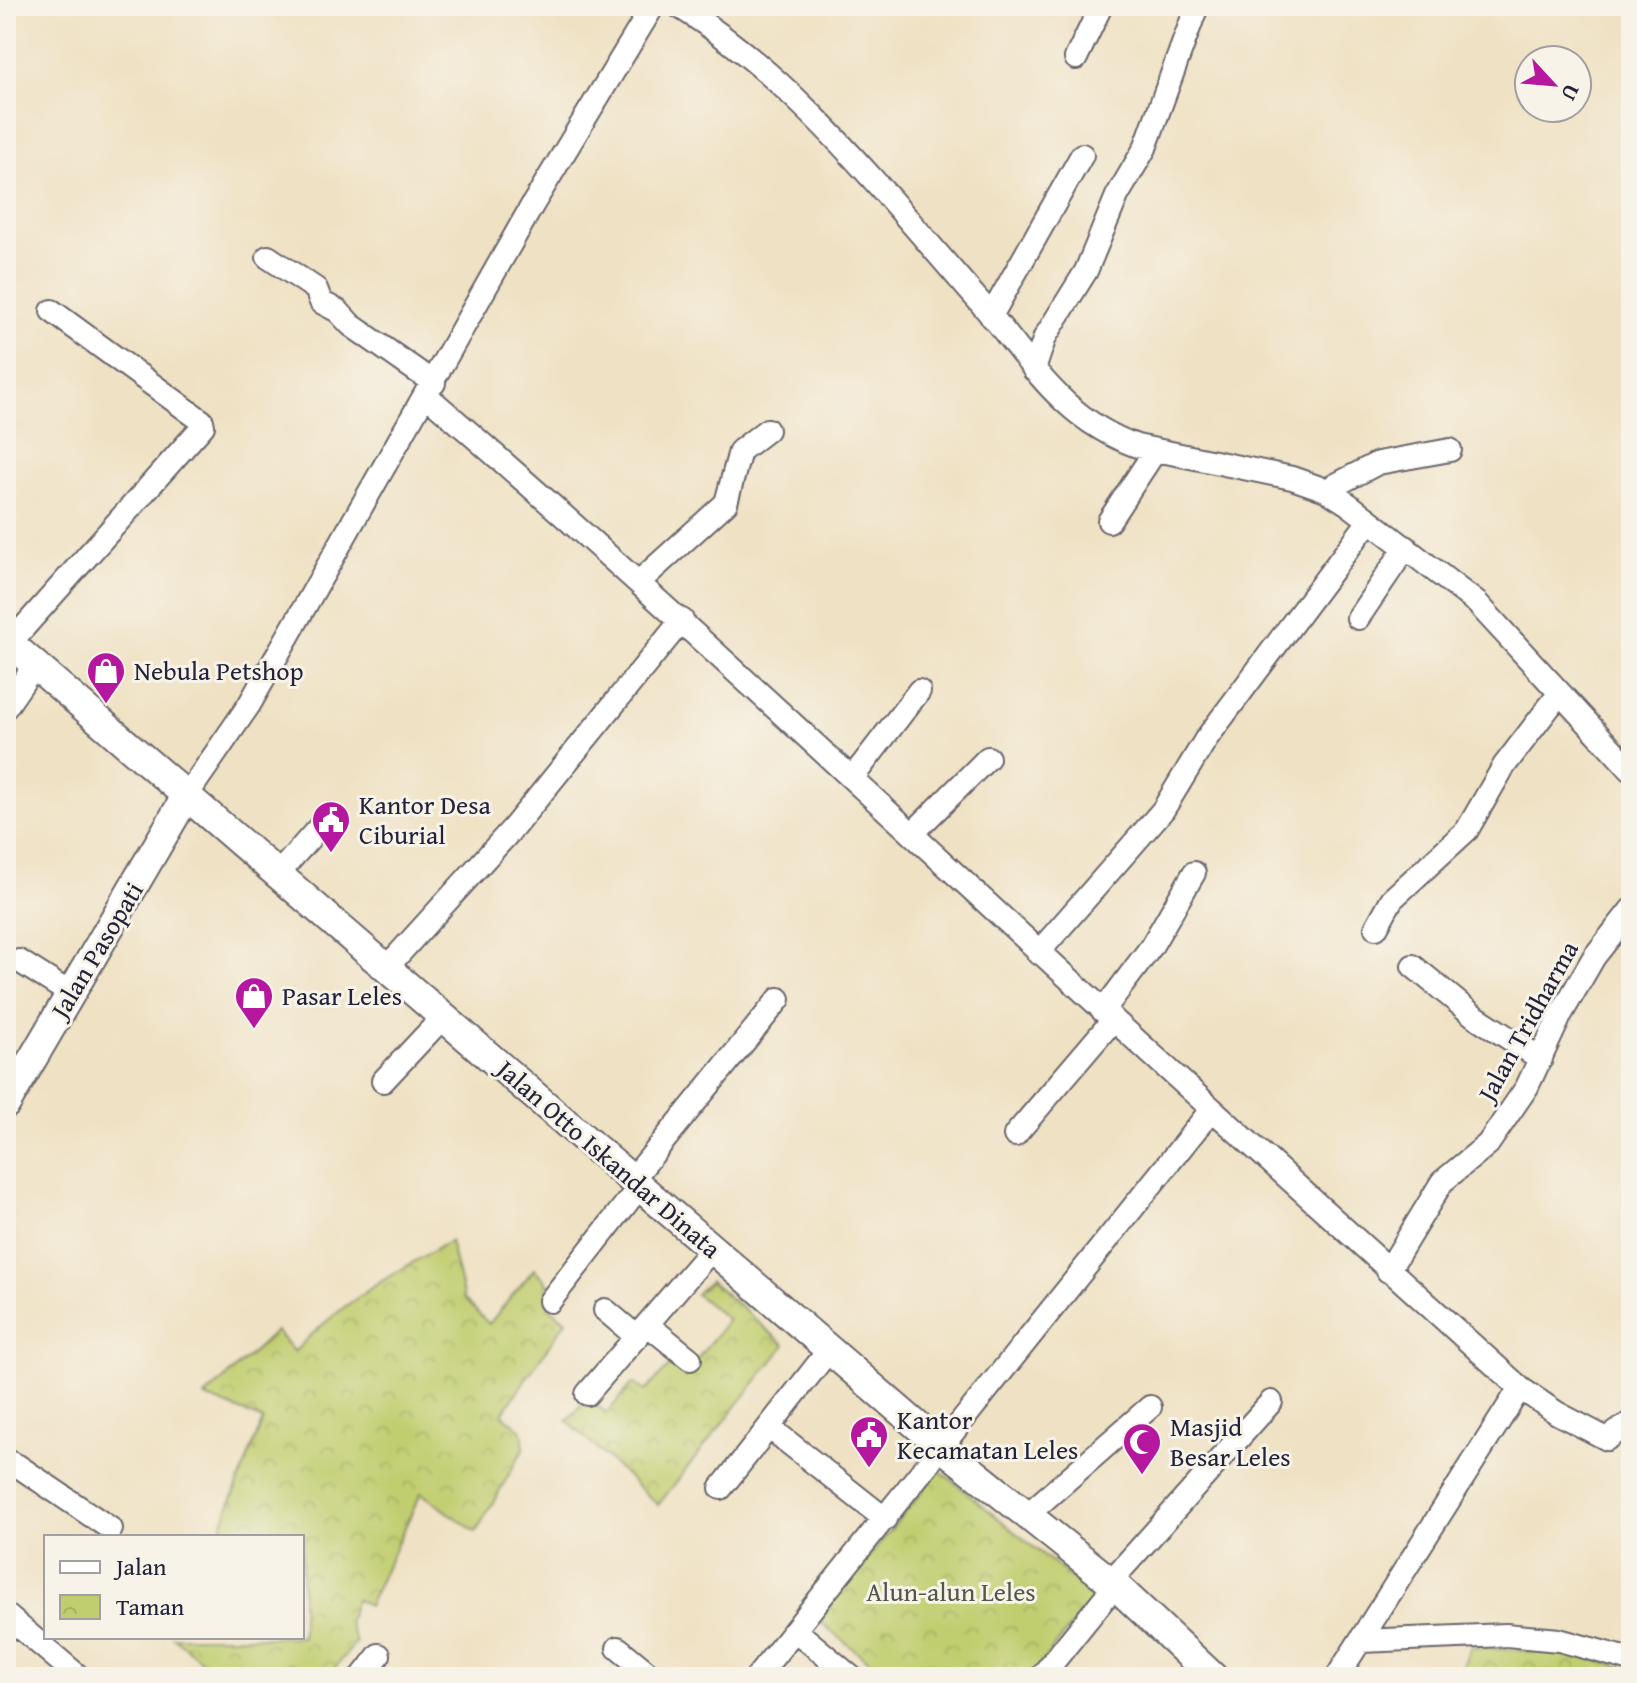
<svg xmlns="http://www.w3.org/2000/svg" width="1637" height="1683" viewBox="0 0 1637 1683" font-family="'Gentium Book Plus',serif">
  <defs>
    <pattern id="park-crowns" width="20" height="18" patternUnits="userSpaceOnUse" patternTransform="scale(2)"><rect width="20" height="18" fill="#c1ce70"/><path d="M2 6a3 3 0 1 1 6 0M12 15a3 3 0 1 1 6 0" fill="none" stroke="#a6b162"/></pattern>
  </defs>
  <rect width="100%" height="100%" fill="#f7f3e8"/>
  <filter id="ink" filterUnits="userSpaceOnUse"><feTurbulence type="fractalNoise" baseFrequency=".0125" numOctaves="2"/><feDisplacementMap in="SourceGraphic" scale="16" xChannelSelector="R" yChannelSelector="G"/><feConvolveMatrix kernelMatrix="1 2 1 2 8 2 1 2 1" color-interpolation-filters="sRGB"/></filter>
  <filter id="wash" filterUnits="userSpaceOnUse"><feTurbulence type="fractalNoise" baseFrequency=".006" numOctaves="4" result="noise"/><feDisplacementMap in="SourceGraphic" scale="32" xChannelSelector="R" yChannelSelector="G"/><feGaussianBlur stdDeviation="1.8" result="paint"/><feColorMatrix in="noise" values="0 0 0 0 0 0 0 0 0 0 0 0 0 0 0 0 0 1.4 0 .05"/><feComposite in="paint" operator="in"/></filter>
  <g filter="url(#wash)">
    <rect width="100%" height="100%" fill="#efe1c3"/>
    <!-- park -->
    <path fill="url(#park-crowns)" stroke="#727856" stroke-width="2" d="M 450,1241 L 464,1299 L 489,1324 L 534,1269 L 560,1295 L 548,1306 L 566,1321 L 502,1414 L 522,1430 L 524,1448 L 476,1532 L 421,1493 L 368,1606 L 356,1599 L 348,1622 L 356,1642 L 328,1677 L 321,1677 L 308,1668 L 300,1677 L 257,1677 L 247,1665 L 237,1677 L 221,1677 L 173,1637 L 302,1637 L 302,1537 L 217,1537 L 263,1420 L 205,1397 L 276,1331 L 294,1352 C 339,1304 393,1273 450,1241 Z
      M 710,1281 L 785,1345 L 658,1505 L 567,1421 L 587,1398 L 607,1413 L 633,1383 L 645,1391 L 679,1356 L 691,1367 L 728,1320 L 696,1294 Z
      M 939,1470 L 1095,1597 L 1030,1677 L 888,1677 L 818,1620 Z
      M 1471,1647 L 1573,1654 L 1631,1669 L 1631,1677 L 1458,1677 Z"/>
  </g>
  <g filter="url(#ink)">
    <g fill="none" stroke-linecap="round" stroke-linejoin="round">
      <!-- minor casing -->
      <g stroke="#6a656b" stroke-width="26">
        <path id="minor" d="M 678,6 C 798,80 886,196 978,300 C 1030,359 1059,418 1137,446 L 1292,478 L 1326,490 L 1348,504 L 1477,603 L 1631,770
          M 1076,58 L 1101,6
          M 268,257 L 316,289 L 321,302 L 338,311 L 351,325 L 434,383
          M 991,316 L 1082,155
          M 1034,370 L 1045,337 L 1086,271 L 1117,196 L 1145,148 L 1197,6
          M 426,395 C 695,627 949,872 1212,1109
          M 1326,490 L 1378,463 L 1450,450
          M 1109,521 L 1155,451
          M 640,581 L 726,503 L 740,451 L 767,430
          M 1358,618 L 1406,547
          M 10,643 L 203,426 L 202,421 L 52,311
          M 6,707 L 34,666
          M 853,777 L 919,691
          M 187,795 L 249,705 L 533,204 L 653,6
          M 913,833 L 988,758
          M 277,875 L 330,815
          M 1376,928 L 1392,899 L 1467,830 L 1504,766 L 1559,694
          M 1038,953 L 1163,810 L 1206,739 L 1369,521
          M 19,961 L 71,994
          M 388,966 L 514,827 L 682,620
          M 1413,966 L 1473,1015 L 1541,1059
          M 1103,1011 L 1151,947 L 1194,873
          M 383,1081 L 444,1016
          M 1015,1135 L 1113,1020
          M 632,1180 L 779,999
          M 1388,1271 L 1442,1182 L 1488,1144 L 1527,1087 L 1561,1014 L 1594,957 L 1631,910
          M 550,1301 L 640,1186
          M 605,1310 L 637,1337
          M 648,1325 L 690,1359
          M 1520,1388 L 1557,1413 L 1607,1439 L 1631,1422
          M 587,1394 L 712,1249
          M 770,1428 L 885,1519
          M 6,1461 L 18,1466 L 111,1529
          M 721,1488 L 829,1350
          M 1027,1515 L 1150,1407
          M 1110,1582 L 1271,1402
          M 6,1615 L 79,1677
          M 795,1630 L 851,1677
          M 1361,1641 L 1506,1635 L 1559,1640 L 1631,1660
          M 618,1648 L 653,1677
          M 362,1677 L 379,1655
          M 757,1677 L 1212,1109 L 1520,1388 L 1337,1677
          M 1041,1677 L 1115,1585"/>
      </g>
      <!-- major casing -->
      <g stroke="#6a656b" stroke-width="32">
        <path id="major" d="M 6,640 L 942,1447 L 1115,1585 L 1213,1677
          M 6,1104 L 187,795"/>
      </g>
      <!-- minor -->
      <use href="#minor" stroke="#fff" stroke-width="22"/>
      <!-- major -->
      <use href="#major" stroke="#fff" stroke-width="28"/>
    </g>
  </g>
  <!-- icons -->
  <defs>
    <g id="shop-pin" transform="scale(2)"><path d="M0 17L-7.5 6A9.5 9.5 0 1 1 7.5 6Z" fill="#b5179e" stroke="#f7f3e8"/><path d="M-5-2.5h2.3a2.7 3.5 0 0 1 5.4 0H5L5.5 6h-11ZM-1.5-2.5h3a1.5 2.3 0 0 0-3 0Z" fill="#fff"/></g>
    <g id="civic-pin" transform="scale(2)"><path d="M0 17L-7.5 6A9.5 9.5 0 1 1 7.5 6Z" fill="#b5179e" stroke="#f7f3e8"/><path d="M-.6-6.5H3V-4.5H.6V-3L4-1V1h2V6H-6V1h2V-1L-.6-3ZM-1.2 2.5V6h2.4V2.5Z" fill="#fff"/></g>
    <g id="mosque-pin" transform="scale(2)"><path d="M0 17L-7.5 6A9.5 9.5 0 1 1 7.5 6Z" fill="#b5179e" stroke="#f7f3e8"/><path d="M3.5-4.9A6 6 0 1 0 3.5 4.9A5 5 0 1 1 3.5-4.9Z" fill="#fff"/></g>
  </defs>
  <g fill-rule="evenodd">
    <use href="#shop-pin" x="106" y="671"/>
    <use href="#civic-pin" x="331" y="820"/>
    <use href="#shop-pin" x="254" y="996"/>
    <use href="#civic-pin" x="869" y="1435"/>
    <use href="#mosque-pin" x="1142" y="1442"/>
  </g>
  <g text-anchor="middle" stroke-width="6" stroke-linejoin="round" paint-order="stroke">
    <!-- poi labels -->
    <g font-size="26" fill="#22223b" stroke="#f7f3e8" text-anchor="start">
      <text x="134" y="680">Nebula Petshop</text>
      <text x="359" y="814">Kantor Desa<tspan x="359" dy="30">Ciburial</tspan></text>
      <text x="282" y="1005">Pasar Leles</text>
      <text x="897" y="1429">Kantor<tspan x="897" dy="30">Kecamatan Leles</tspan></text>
      <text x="1170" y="1436">Masjid<tspan x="1170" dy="30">Besar Leles</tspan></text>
    </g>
    <!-- street labels -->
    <g font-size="26" fill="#22223b" stroke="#f7f3e8">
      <text transform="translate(97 950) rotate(-59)" y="9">Jalan Pasopati</text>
      <text transform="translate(1528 1021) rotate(-61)" y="9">Jalan Tridharma</text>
      <text transform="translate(609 1159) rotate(41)" y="9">Jalan Otto Iskandar Dinata</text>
    </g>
    <!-- park labels -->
    <g font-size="26" fill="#52564b" stroke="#f7f3e8">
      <text x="951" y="1601">Alun-alun Leles</text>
    </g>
  </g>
  <!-- margin -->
  <rect width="1637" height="1683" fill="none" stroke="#f7f3e8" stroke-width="32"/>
  <!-- legend -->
  <rect x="44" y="1535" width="260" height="104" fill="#f7f3e8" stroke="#a29fa3" stroke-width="2"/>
  <rect x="60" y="1561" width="40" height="12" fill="#ffffff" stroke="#a29fa3" stroke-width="2"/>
  <text x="116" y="1575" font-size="24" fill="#22223b">Jalan</text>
  <rect x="60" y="1595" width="40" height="24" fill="url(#park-crowns)" stroke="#a29fa3" stroke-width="2"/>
  <text x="116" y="1615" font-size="24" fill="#22223b">Taman</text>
  <!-- north arrow -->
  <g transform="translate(1553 84) rotate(116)"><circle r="38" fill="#f7f3e8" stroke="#a29fa3" stroke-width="2"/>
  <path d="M0-6L14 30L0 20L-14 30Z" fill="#b5179e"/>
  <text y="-12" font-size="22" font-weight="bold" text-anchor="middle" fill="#22223b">U</text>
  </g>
</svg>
